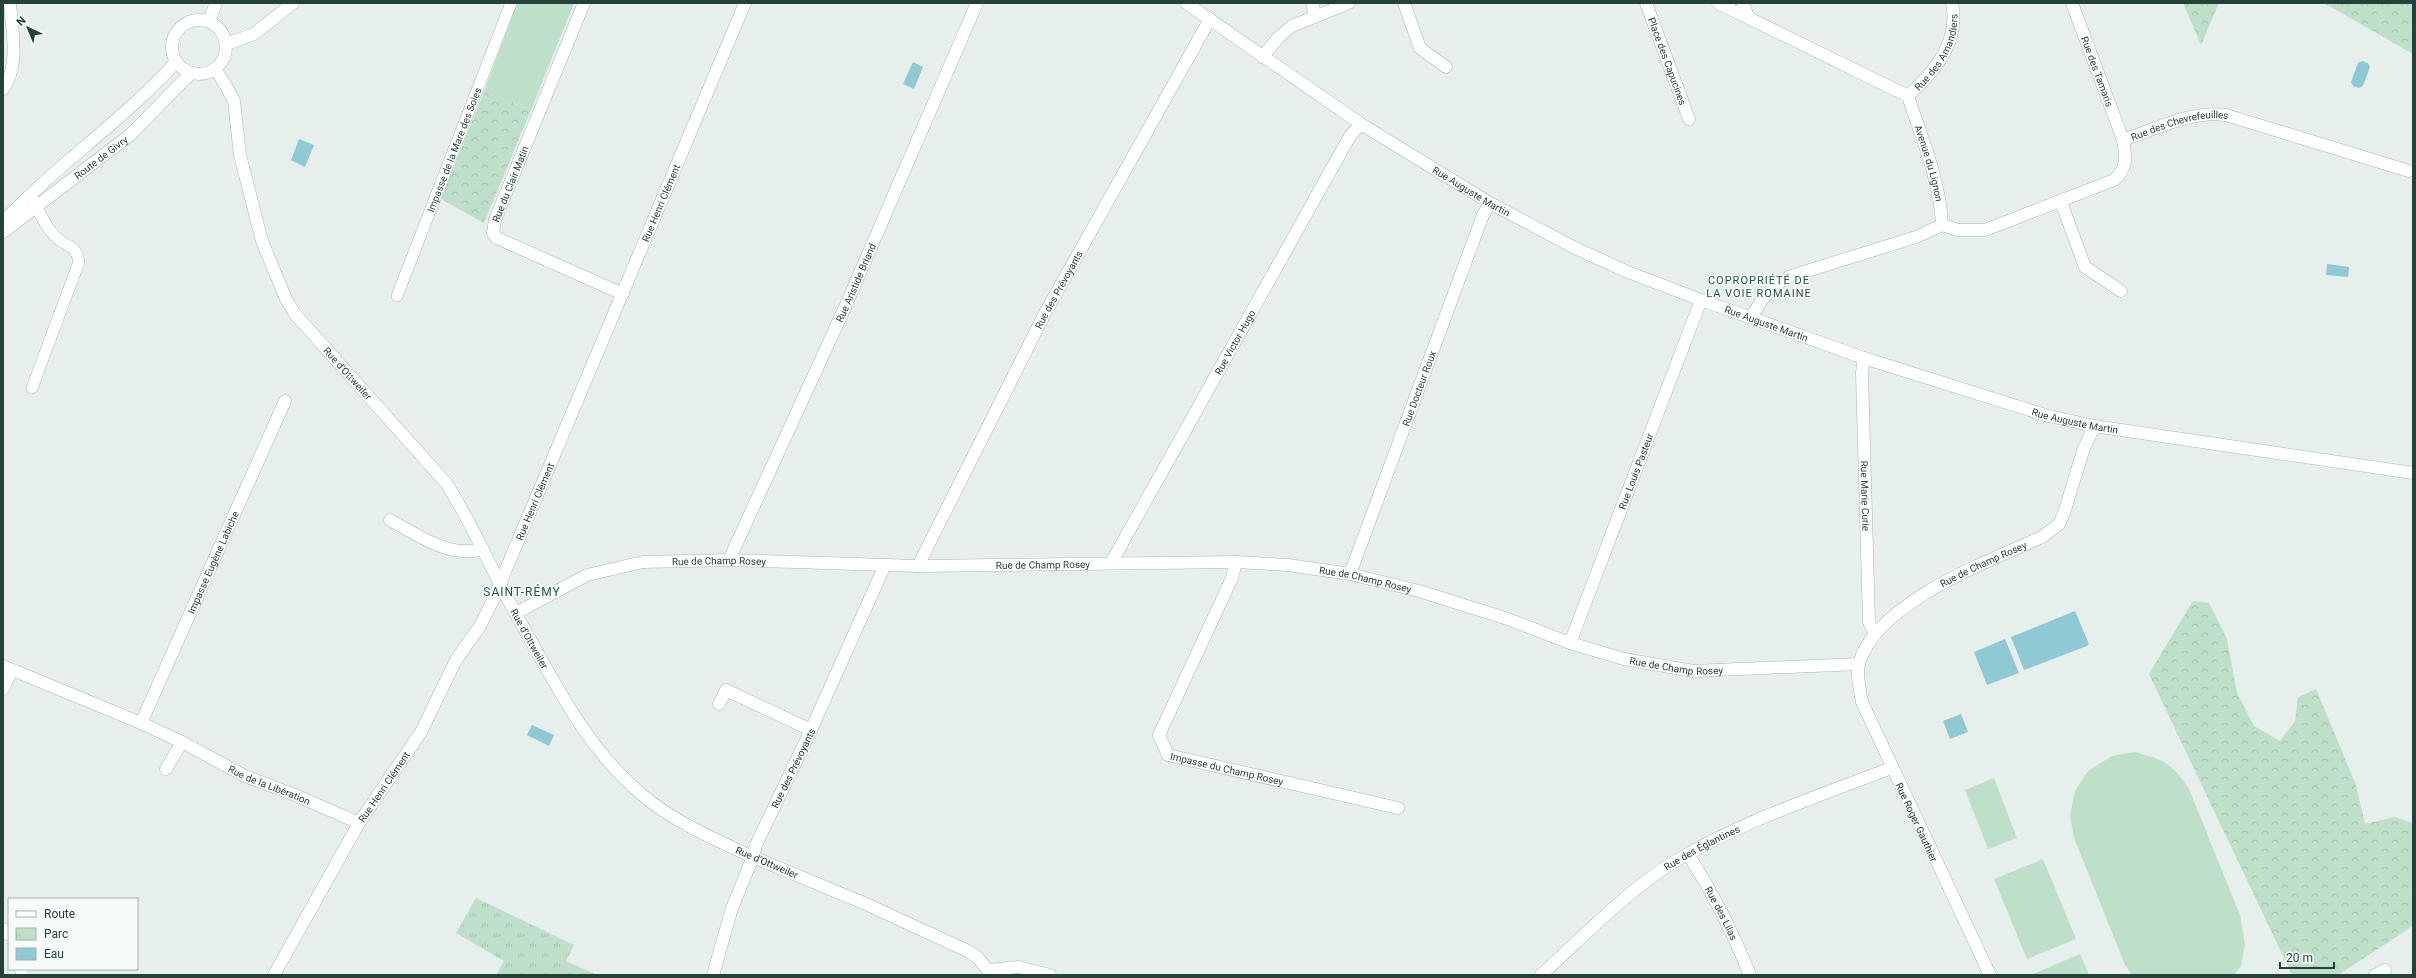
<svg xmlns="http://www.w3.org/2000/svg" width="2416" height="978" viewBox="0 0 2416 978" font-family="Roboto,sans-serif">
  <defs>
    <pattern id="forest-crowns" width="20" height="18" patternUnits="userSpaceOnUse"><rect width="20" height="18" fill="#bfe0c8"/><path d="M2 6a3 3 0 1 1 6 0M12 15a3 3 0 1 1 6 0" fill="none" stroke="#a4c1ad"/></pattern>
    <pattern id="park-tufts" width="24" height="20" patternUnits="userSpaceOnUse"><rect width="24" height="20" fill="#bfe0c8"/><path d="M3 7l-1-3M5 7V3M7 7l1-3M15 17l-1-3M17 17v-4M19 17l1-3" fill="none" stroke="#a4c1ad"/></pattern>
  </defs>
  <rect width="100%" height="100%" fill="#e6efeb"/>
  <!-- green -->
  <path fill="#bfe0c8" d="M 517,3 L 574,3 L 531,110 L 484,92 Z
    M 2134,752 C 2163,759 2172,763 2189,789 L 2240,915 L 2245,945 L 2241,966 L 2234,975 L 2132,975 L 2125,965 L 2074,838 L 2070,816 L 2075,791 L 2088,771 L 2112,756 Z
    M 1994,778 L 2017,838 L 1988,849 L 1965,790 Z
    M 2043,859 L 2076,939 L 2027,959 L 1994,879 Z
    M 2080,954 L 2089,975 L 2033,975 L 2033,974 Z"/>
  <!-- forest -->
  <path fill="url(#forest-crowns)" d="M 2183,3 L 2219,3 L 2201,45 Z
    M 2324,3 L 2413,3 L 2413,54 Z
    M 484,92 L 531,110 L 484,223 L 441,199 Z
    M 2193,601 L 2209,603 L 2227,639 L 2237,693 L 2254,726 L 2280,741 L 2295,721 L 2298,697 L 2316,689 L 2356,785 L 2365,824 L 2395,817 L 2413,823 L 2413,926 L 2338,975 L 2292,975 L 2149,674 Z"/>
  <!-- park -->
  <path fill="url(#park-tufts)" d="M 476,898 L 574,945 L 566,961 L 597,975 L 496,975 L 504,961 L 456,933 Z"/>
  <!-- water -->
  <path fill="#8ec9d4" d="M 2362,61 L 2368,63 L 2370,67 L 2363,86 L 2359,88 L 2353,86 L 2351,82 L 2358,63 Z
    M 913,62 L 923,67 L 914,89 L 903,84 Z
    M 299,139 L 314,145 L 305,167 L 291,160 Z
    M 2327,264 L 2349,267 L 2348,277 L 2326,275 Z
    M 2075,611 L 2089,644 L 2087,646 L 2024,670 L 2011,637 Z
    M 2005,639 L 2019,673 L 1987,685 L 1974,652 Z
    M 1961,714 L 1968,732 L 1950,739 L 1943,721 Z
    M 532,725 L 554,735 L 549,746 L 527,735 Z"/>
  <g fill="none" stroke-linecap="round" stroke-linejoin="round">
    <!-- lane casing -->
    <g stroke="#a8b8b2" stroke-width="12">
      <g id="lane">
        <path d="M 31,195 C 37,208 44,225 55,236 C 66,248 76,243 79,262 L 32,388"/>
        <path id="s1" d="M 397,296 L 511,3"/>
      </g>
    </g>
    <!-- street casing -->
    <g stroke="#a8b8b2" stroke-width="13">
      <g id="street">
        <path d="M 584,3 L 495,220 L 493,233 L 497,238 L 623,294"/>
        <path d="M 1313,3 L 1314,16"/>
        <path d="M 1404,3 L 1420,48 L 1446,67"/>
        <path id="s2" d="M 1646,3 L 1689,119"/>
        <path id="s3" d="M 1718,3 L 1908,96 C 1922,139 1940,180 1942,225 L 1916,237 L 1791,276 C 1771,286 1762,297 1752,317"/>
        <path d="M 1743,3 L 1748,17"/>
        <path id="s4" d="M 2072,3 L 2123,140"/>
        <path d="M 1262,57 L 1279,37 L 1292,26 L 1349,3"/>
        <path d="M 215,69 L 225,84"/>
        <path d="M 3,89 C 20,66 12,31 10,3"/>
        <path id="s5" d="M 1908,96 C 1935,71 1960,42 1952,3"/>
        <path d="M 2061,202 L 2085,267 L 2121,291"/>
        <path id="s6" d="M 1942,225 L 1958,230 L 1985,230 L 2114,180 C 2128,168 2126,157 2123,140 C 2156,129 2192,110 2226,115 L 2409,171"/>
        <path id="s7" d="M 1864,358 L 1862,373 L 1869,622 L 1875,633"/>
        <path d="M 390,520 C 418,535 450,559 483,549"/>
        <path id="s8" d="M 729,560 L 846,305 L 977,3"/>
        <path id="s9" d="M 1236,562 L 1232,578 L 1159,735 L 1168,755 L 1398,808"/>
        <path id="s10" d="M 1111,563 L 1350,136 L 1361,124"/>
        <path d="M 885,565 L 811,730 L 756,845 L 753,857 L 866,904 L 968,951 L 978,958 L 992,975"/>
        <path id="s11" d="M 918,566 L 1044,315 L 1210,19"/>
        <path id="s12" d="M 1350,574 L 1483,215 L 1490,203"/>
        <path id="s13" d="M 516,613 L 587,575 L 643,562 L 729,560 L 918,566 L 1236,562 L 1288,565 L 1350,574 L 1419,591 L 1508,619 L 1570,643 L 1624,659 L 1693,671 L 1859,664"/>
        <path id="s14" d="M 1570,643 L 1701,300"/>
        <path id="s15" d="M 3,666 L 141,723 L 182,742 L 245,776 L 295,795 L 359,823"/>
        <path d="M 3,689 L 12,670"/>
        <path d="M 719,704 L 726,690 L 811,730"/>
        <path id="s16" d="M 141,723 L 285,401"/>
        <path d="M 166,769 L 182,742"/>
        <path id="s17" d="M 1688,854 C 1713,893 1733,932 1750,975"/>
        <path d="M 3,929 L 9,935"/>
        <path d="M 21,969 L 22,975"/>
        <path d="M 989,970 L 1019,967 L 1050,975"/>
        <path id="s18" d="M 274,975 L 359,823 L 421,732 L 456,660 L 480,626 L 493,600 L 745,3"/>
        <path id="s19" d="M 1541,975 C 1582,938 1631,887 1677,860 C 1744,820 1820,796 1891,768"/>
        <path id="s20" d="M 1990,975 L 1862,702 C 1860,689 1856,675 1859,663 C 1877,602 1989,561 2042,537 L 2059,524 L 2064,513 L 2083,451 L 2094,426"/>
        <path d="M 2375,975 L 2385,970"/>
      </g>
    </g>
    <!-- secondary casing -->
    <g stroke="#a4bbb3" stroke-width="13">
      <g id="secondary">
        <path id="s21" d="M 1186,3 L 1361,124 L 1490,203 L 1575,248 L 1628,272 L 1701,300 L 1864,358 L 2045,415 L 2094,426 L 2413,473"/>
        <circle cx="199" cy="47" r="27"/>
        <path d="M 209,21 L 216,3"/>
        <path d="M 227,44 L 254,34 L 293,3"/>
        <path id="s22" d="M 225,84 L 234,101 L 240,155 L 262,241 L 286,299 L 295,314 L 446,483 C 467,515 482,549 500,584 C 511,606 524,628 536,650 C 565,702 594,754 640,793 C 672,821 714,839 753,857 L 732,908 L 713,975"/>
        <path d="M 3,221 C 19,206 35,190 52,175 C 94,138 138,104 176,62"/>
        <path id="s23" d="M 3,232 L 130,135 L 191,73"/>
      </g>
    </g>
    <!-- lane -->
    <use href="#lane" stroke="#fff" stroke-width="11"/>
    <!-- street -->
    <use href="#street" stroke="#fff" stroke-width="12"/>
    <!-- secondary -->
    <use href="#secondary" stroke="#fff" stroke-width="12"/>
  </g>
  <g text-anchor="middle" stroke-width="3" stroke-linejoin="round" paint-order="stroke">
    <!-- street labels -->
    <g font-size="10" fill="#24423a" stroke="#f7fbf9">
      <text dy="4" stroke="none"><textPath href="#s5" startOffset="54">Rue des Amandiers</textPath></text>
      <text dy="4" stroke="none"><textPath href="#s2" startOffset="62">Place des Capucines</textPath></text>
      <text dy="4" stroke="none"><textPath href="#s4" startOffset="73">Rue des Tamaris</textPath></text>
      <text dy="4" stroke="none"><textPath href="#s6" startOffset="285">Rue des Chevrefeuilles</textPath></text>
      <text dy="4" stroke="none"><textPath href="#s1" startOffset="157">Impasse de la Mare des Soies</textPath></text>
      <text dy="4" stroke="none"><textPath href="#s23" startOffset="123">Route de Givry</textPath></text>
      <text dy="4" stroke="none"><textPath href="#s3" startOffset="282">Avenue du Lignon</textPath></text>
      <text transform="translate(510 184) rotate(-68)" y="4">Rue du Clair Matin</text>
      <text dy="4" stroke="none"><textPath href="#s21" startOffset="342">Rue Auguste Martin</textPath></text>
      <text dy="4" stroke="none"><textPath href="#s18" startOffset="866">Rue Henri Clément</textPath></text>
      <text dy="4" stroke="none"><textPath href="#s8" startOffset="305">Rue Aristide Briand</textPath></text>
      <text dy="4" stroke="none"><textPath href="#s11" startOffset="310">Rue des Prévoyants</textPath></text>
      <text dy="4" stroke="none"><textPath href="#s21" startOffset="666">Rue Auguste Martin</textPath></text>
      <text dy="4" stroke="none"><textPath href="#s10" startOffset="253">Rue Victor Hugo</textPath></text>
      <text dy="4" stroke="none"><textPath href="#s22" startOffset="322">Rue d'Ottweiler</textPath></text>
      <text dy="4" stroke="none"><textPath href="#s12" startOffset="198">Rue Docteur Roux</textPath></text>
      <text dy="4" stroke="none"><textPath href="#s21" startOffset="990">Rue Auguste Martin</textPath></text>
      <text dy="4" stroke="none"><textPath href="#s14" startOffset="184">Rue Louis Pasteur</textPath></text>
      <text dy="4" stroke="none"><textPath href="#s7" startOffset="138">Rue Marie Curie</textPath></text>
      <text dy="4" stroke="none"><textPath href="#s18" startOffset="542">Rue Henri Clément</textPath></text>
      <text dy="4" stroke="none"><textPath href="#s13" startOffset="214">Rue de Champ Rosey</textPath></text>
      <text dy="4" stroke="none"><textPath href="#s16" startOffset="176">Impasse Eugène Labiche</textPath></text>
      <text dy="4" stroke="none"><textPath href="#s13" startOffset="538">Rue de Champ Rosey</textPath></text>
      <text dy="4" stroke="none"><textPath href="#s20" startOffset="504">Rue de Champ Rosey</textPath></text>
      <text dy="4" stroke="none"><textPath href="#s13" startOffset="862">Rue de Champ Rosey</textPath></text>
      <text dy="4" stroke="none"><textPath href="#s22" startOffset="646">Rue d'Ottweiler</textPath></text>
      <text dy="4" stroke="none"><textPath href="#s13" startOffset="1186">Rue de Champ Rosey</textPath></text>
      <text transform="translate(793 768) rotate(-64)" y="4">Rue des Prévoyants</text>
      <text dy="4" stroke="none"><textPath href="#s9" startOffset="272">Impasse du Champ Rosey</textPath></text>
      <text dy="4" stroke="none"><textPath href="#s15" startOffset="292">Rue de la Libération</textPath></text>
      <text dy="4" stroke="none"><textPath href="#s18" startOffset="218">Rue Henri Clément</textPath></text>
      <text transform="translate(1917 822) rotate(65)" y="4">Rue Roger Gauthier</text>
      <text dy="4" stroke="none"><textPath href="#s19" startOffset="206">Rue des Églantines</textPath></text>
      <text transform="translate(767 862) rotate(23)" y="4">Rue d'Ottweiler</text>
      <text dy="4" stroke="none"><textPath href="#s17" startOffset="68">Rue des Lilas</textPath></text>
    </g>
    <!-- neighbourhood labels -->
    <g font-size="11" letter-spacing="1" fill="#1f5548" stroke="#f7fbf9">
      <text x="1759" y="284">COPROPRIÉTÉ DE<tspan x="1759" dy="13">LA VOIE ROMAINE</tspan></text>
    </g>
    <!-- quarter labels -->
    <g font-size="12" letter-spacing="1" fill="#1f5548" stroke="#f7fbf9">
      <text x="522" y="596">SAINT-RÉMY</text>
    </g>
  </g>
  <!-- border -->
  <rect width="2416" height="978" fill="none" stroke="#24423a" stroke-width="8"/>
  <!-- legend -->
  <rect x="8" y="898" width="130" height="72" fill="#f7fbf9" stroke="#a3b1ad"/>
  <rect x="16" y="911" width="20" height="6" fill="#ffffff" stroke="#a3b1ad"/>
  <text x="44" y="918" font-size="12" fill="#24423a">Route</text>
  <rect x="16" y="928" width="20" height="12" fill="url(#park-tufts)" stroke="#a3b1ad"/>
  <text x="44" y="938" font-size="12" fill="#24423a">Parc</text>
  <rect x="16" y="948" width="20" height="12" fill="#8ec9d4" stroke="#a3b1ad"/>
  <text x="44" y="958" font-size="12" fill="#24423a">Eau</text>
  <!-- north arrow -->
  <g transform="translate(28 28) rotate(316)" stroke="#f7fbf9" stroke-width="3" paint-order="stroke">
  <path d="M0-3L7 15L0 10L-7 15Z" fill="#24423a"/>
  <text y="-6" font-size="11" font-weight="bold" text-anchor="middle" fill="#24423a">N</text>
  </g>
  <!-- scale -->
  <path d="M2280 962v6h54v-6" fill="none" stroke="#24423a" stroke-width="2"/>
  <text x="2286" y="962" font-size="12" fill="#24423a" stroke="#f7fbf9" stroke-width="3" paint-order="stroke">20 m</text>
</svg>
